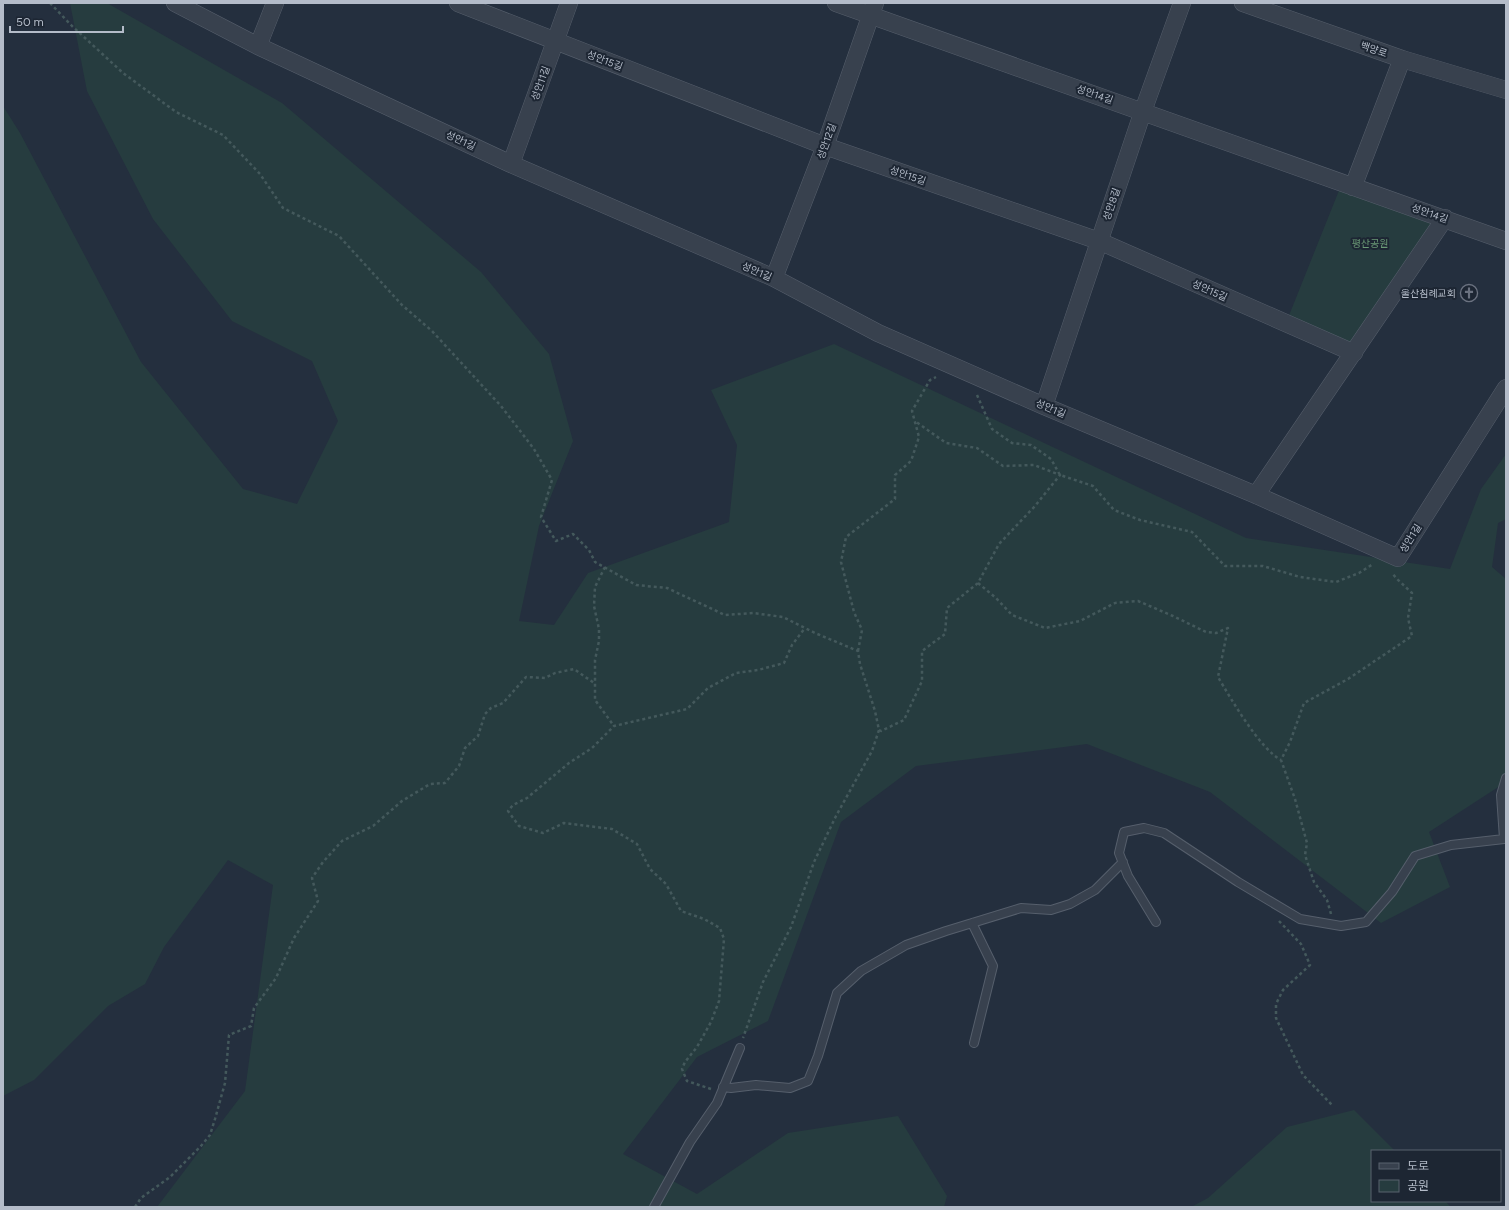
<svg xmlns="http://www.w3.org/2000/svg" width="1509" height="1210" viewBox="0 0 1509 1210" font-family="Figtree,'Noto Sans KR',sans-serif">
  <rect width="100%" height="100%" fill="#242f3e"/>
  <!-- green -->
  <path fill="#263c3f" d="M 70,3 L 107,3 L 282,103 L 481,272 L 549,354 L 573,441 L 539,526 L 519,621 L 554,625 L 588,573 L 729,522 L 737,445 L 711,390 L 834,344 L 1246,538 L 1450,569 L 1481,489 L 1506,454 L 1506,519 L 1498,523 L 1492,567 L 1506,579 L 1506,782 L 1429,832 L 1450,887 L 1381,923 L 1210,792 L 1087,744 L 916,766 L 841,822 L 768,1021 L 697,1057 L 623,1154 L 697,1194 L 788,1133 L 898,1116 L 947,1196 L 944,1207 L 157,1207 L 245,1091 L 273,885 L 228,860 L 164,947 L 145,984 L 108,1006 L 34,1080 L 3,1096 L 3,106 L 20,133 L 141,362 L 243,489 L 297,504 L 338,421 L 312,361 L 232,321 L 153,219 L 87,91 Z
    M 1342,183 L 1445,218 L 1354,353 L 1286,323 Z
    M 1354,1110 L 1395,1151 L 1372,1151 L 1372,1201 L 1445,1201 L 1451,1207 L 1191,1207 L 1208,1198 L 1287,1127 Z"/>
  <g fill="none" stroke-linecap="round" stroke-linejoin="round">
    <!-- service casing -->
    <g stroke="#565f6c" stroke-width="10">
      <path id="service" d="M 1156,922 L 1128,876 L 1119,853 L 1124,832 L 1144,828 L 1164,833 L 1238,882 L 1300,919 L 1341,926 L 1366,922 L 1392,892 L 1415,856 L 1451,845 L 1504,839 L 1501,795 L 1506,778
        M 972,923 L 993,966 L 974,1043
        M 723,1087 L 731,1088 L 756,1085 L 790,1088 L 808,1081 L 818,1056 L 837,993 L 861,971 L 906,945 L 946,931 L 1021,908 L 1051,910 L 1070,904 L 1095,890 L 1123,862
        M 654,1207 L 690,1142 L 717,1103 L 740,1048"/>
    </g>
    <!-- minor casing -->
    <g stroke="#565f6c" stroke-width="18">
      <path id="minor" d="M 175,3 L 258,46 L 511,164 L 774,278 L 878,333 L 1044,406 L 1256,495 L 1398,558 L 1506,388
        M 458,3 L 825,146 L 1099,241 L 1354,353
        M 836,3 L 1506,241
        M 1243,3 L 1402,59 L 1506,90
        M 258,46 L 275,3
        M 511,164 L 569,3
        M 1353,187 L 1402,59
        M 774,278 L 825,146 L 875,3
        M 1044,406 L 1143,111 L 1182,3
        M 1256,495 L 1445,218"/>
    </g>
    <!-- path -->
    <path stroke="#44595c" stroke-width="2.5" stroke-dasharray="3 3" stroke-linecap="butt" d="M 50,3 L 72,26 L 123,73 L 176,112 L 223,135 L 260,174 L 283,208 L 339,236 L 402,305 L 432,331 L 501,406 L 534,449 L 552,480 L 541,517 L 556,541 L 573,534 L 589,550 L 595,562 L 636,585 L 667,588 L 725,615 L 753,613 L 783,617 L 815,633 L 858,651 L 860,664 L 875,711 L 879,730 L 872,751 L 836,816 L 814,862 L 791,927 L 763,982 L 743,1038
      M 977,395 L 992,429 L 1012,443 L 1031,445 L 1051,459 L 1060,475 L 1093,486 L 1114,510 L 1140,520 L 1192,532 L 1225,566 L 1263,566 L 1300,577 L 1336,582 L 1359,573 L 1373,564
      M 605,567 L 595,587 L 594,606 L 599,629 L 599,641 L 595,660 L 595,700 L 614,726
      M 978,583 L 996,598 L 1012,615 L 1045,628 L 1080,621 L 1115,603 L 1138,601 L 1173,616 L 1206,632 L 1216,633 L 1228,628 L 1218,677 C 1231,699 1260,749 1281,760
      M 858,651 L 862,630 L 854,612 L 841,562 L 846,537 L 895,499 L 895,475 L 911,461 L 919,437 L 912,411 L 930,380 L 936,377
      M 879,730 L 881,731 L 904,720 L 922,681 L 922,651 L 945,634 L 947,608 L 978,583 L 999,544 L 1035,506 L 1060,475 L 1034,465 L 1003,466 L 977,448 L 946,443 L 915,421
      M 1331,914 L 1327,900 L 1314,882 L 1305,855 L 1307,843 L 1295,799 L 1281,760 L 1290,742 L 1304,703 L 1348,679 L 1412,636 L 1408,618 L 1412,593 L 1397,579 L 1392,573
      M 1279,921 L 1301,944 L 1310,965 L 1283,990 L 1276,1004 L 1276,1018 L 1303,1075 L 1332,1105
      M 711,1089 L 687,1081 L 682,1069 L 685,1062 L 697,1047 L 711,1022 L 719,1001 L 724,939 L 720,928 L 704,919 L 681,911 L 666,884 L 650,869 L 637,844 L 612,829 L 564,823 L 543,833 L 519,826 L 508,811 L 513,805 L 527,798 L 569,763 L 592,748 L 614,726 L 687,709 L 708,688 L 736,673 L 758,670 L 784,663 L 792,645 L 805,628
      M 135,1207 L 141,1198 L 170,1177 L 201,1146 L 210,1135 L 215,1119 L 225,1083 L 229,1035 L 251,1026 L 254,1008 L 276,978 L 294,938 L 318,901 L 312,878 L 323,862 L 342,841 L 373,826 L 402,801 L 430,784 L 445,783 L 459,766 L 465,748 L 478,736 L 485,714 L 491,708 L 503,703 L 526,677 L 545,678 L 555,673 L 574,669 L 594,683"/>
    <!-- service -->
    <use href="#service" stroke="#38414e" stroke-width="8"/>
    <!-- minor -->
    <use href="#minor" stroke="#38414e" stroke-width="17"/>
  </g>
  <!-- icons -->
  <defs>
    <g id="church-ring" transform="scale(0.9)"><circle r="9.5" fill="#1d2633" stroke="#6b7280" stroke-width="1.5"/><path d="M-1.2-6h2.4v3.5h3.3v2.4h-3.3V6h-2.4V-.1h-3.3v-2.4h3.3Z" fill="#6b7280"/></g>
  </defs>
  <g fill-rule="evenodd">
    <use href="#church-ring" x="1469" y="293"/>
  </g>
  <g text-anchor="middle" stroke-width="4" stroke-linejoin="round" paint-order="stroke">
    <!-- street labels -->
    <g font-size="10" fill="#b4bcc9" stroke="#1d2633">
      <text transform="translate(1374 49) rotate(19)" y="4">백양로</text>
      <text transform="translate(605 60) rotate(21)" y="4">성안15길</text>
      <text transform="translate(540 83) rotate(-70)" y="4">성안11길</text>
      <text transform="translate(1095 94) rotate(19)" y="4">성안14길</text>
      <text transform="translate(461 140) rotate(25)" y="4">성안1길</text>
      <text transform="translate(826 141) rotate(-70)" y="4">성안12길</text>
      <text transform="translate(908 175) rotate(19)" y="4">성안15길</text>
      <text transform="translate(1111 204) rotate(-71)" y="4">성안8길</text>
      <text transform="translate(1430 213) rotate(19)" y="4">성안14길</text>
      <text transform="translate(757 271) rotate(24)" y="4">성안1길</text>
      <text transform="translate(1210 290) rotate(24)" y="4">성안15길</text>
      <text transform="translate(1051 408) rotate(23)" y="4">성안1길</text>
      <text transform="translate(1410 538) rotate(-58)" y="4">성안1길</text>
    </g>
    <!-- park labels -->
    <g font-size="10" fill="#6b9a76" stroke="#1d2633">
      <text x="1370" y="247">평산공원</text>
    </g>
    <!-- poi labels -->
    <g font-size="10" fill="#b4bcc9" stroke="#1d2633" text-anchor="end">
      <text x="1456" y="297">울산침례교회</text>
    </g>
  </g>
  <!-- border -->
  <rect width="1509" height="1210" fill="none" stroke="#b4bcc9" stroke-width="8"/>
  <!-- legend -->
  <rect x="1371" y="1150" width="130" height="52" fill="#1d2633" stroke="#59626f"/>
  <rect x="1379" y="1163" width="20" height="6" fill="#38414e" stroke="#59626f"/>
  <text x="1407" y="1170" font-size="12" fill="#b4bcc9">도로</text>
  <rect x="1379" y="1180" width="20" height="12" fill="#263c3f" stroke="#59626f"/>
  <text x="1407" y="1190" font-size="12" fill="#b4bcc9">공원</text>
  <!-- scale -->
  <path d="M10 26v6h113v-6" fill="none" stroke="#b4bcc9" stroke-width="2"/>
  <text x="16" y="26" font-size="12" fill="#b4bcc9" stroke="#1d2633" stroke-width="3" paint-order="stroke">50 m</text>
</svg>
